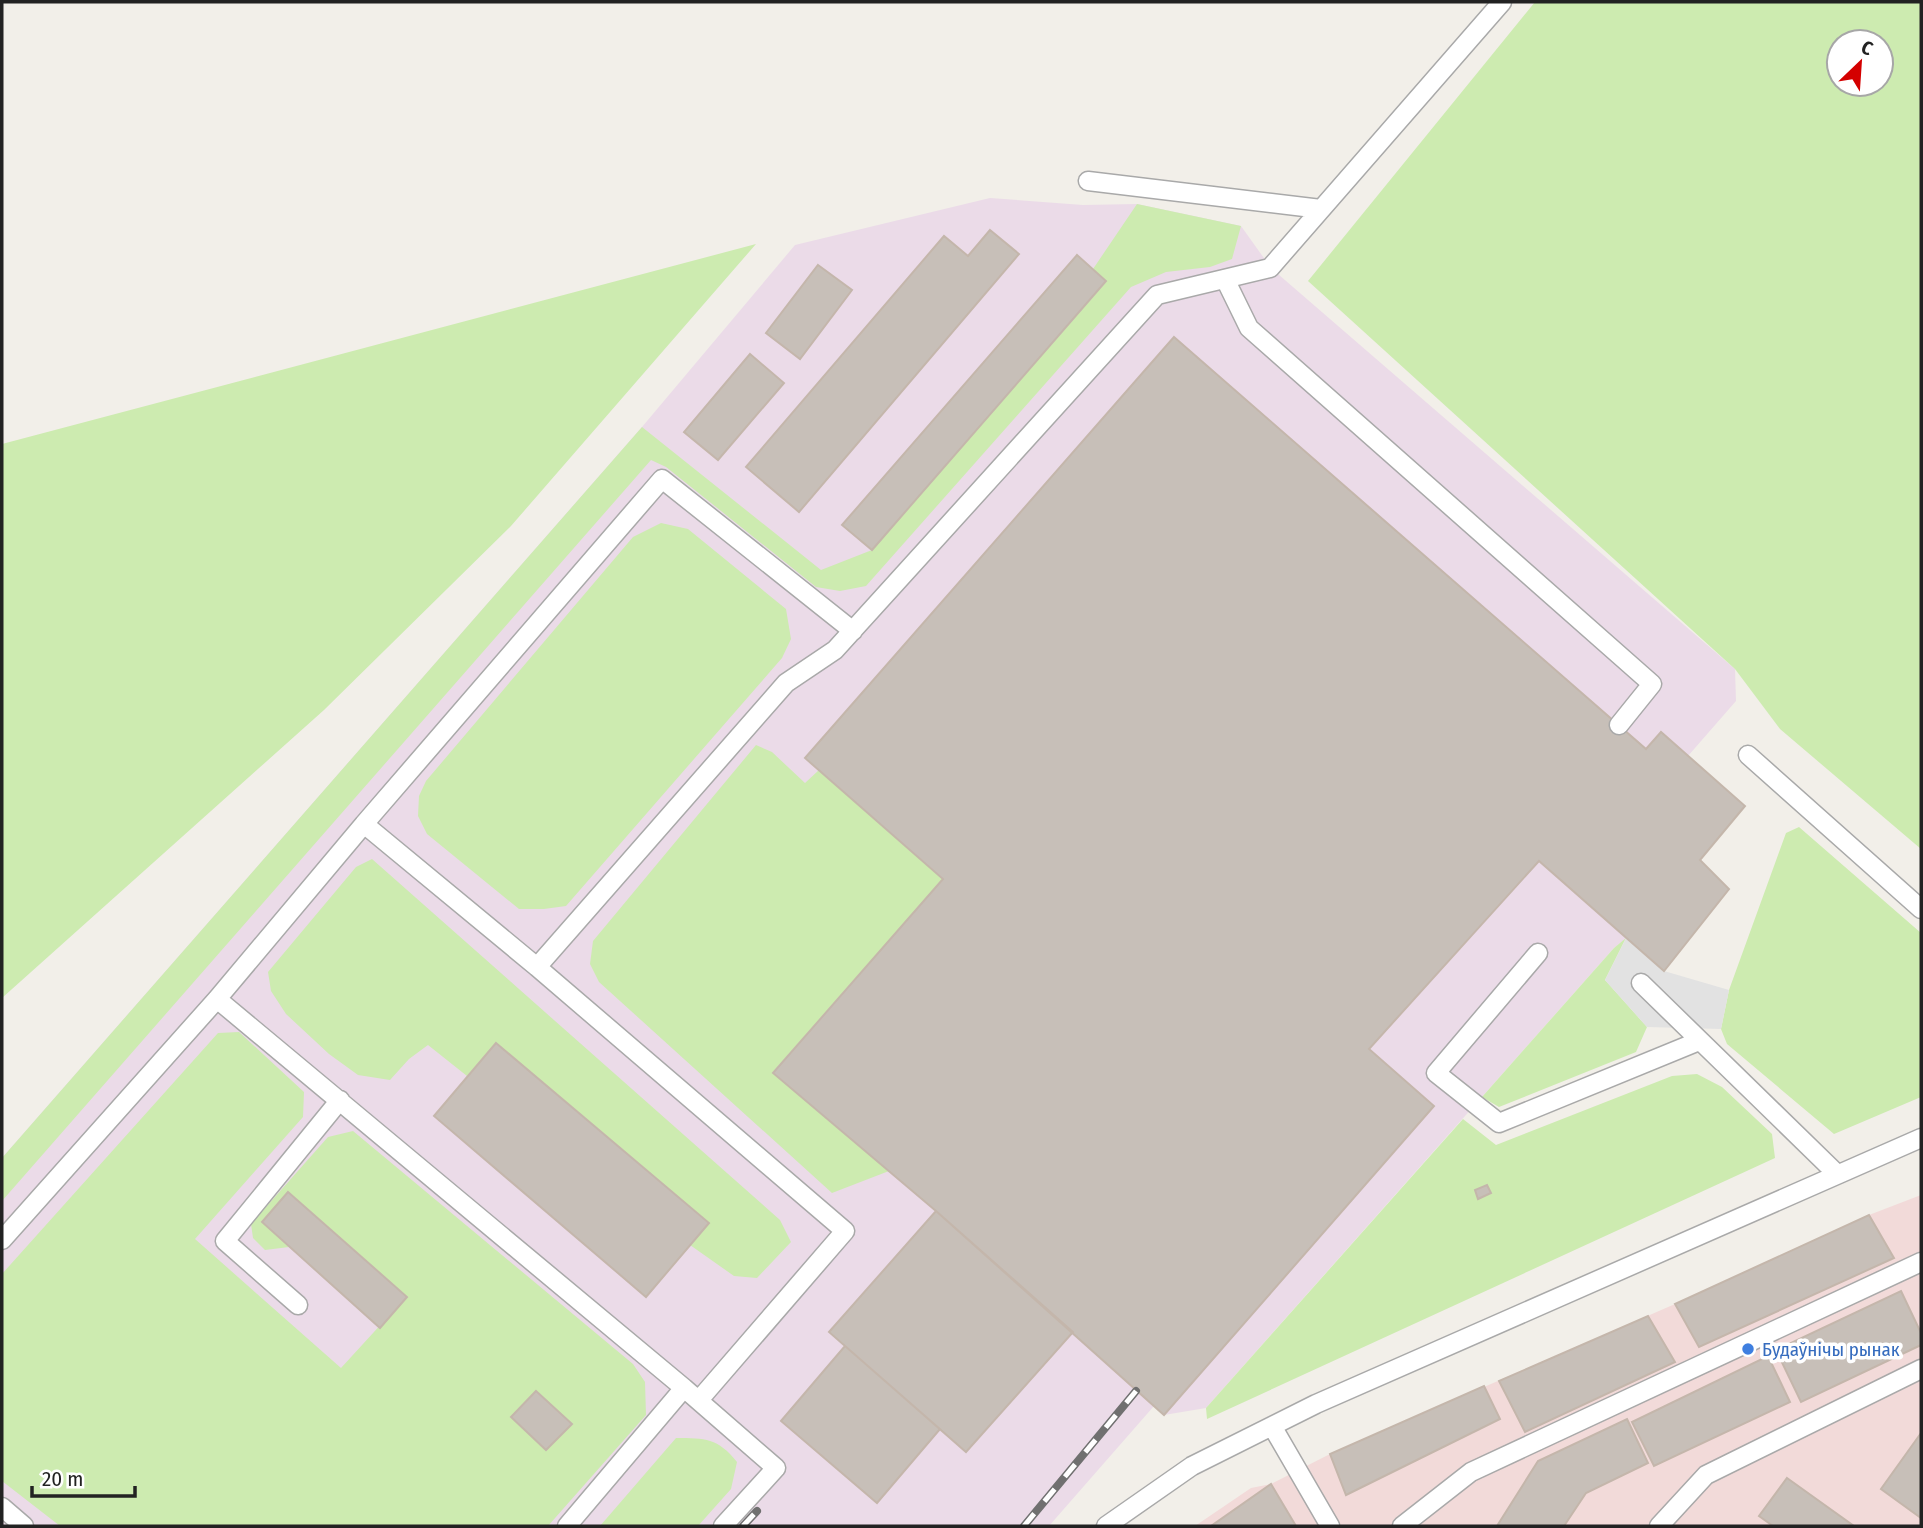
<svg xmlns="http://www.w3.org/2000/svg" width="1923" height="1528" viewBox="0 0 1923 1528" font-family="'Fira Sans Condensed',sans-serif">
<style>
.commercial{fill:#f2dad9}
.industrial{fill:#ebdbe8}
.grass{fill:#cdebb0;fill-rule:evenodd}
.parking{fill:#e2e2e2}
.building{fill:#c7bfb8;stroke:#c4b6ab;stroke-width:2}
.lines{fill:none;stroke-linecap:round;stroke-linejoin:round}
.service-casing{stroke:#a9a9a9;stroke-width:21}
.service{stroke:#fff;stroke-width:18}
.rail-casing{stroke:#707070;stroke-width:8}
.rail{stroke:#fff;stroke-width:5;stroke-dasharray:16;stroke-linecap:butt}
.shop-dot{fill:#3f7fe0;stroke:#fff;stroke-width:2.5}
.labels{text-anchor:middle;stroke-width:7;stroke-linejoin:round;paint-order:stroke}
.shop-label{font-size:19px;fill:#366cbe;stroke:#fff;text-anchor:start}
</style>
<rect width="100%" height="100%" fill="#f2efe9"/>
<path class="commercial" d="M 1921,1195 L 1921,1526 L 1195,1526 L 1251,1488 L 1271,1484 L 1330,1454 L 1675,1304 L 1869,1215 Z"/>
<path class="industrial" d="M 990,198 L 1083,205 L 1137,204 L 1241,226 L 1271,268 L 1735,669 L 1736,701 L 1688,756 L 1745,806 L 1700,860 L 1729,889 L 1664,971 L 1627,938 L 1614,948 L 1206,1408 L 1164,1415 L 1154,1406 L 1049,1526 L 2,1526 L 2,1158 L 642,427 L 795,245 Z"/>
<path class="grass" d="M 1535,2 L 1921,2 L 1921,849 L 1780,729 L 1735,669 L 1308,281 ZM 1839,42 L 1881,42 L 1881,84 L 1839,84 Z
M 1137,204 L 1241,226 L 1232,259 L 1210,267 L 1166,272 L 1131,287 L 866,586 L 840,591 L 816,587 L 666,467 L 651,460 L 2,1201 L 2,1158 L 642,427 L 821,570 L 872,550 L 1106,282 L 1093,269 Z
M 756,244 L 511,526 L 324,710 L 2,998 L 2,444 Z
M 661,523 L 688,529 L 786,609 L 791,639 L 782,658 L 566,906 L 544,909 L 519,909 L 427,834 L 418,816 L 419,796 L 426,781 L 633,537 Z
M 756,745 L 772,752 L 805,783 L 819,770 L 943,879 L 773,1072 L 889,1171 L 832,1193 L 599,982 L 590,964 L 593,941 Z
M 1799,827 L 1921,933 L 1921,1097 L 1834,1134 L 1727,1044 L 1721,1029 L 1729,990 L 1786,833 Z
M 372,859 L 780,1220 L 791,1242 L 757,1278 L 734,1276 L 690,1245 L 708,1223 L 496,1043 L 467,1076 L 428,1045 L 409,1059 L 390,1080 L 358,1075 L 329,1054 L 286,1014 L 271,991 L 268,972 L 356,867 Z
M 1626,938 L 1605,980 L 1647,1027 L 1636,1052 L 1499,1107 L 1482,1097 L 1614,948 Z
M 239,1032 L 304,1092 L 303,1117 L 195,1239 L 341,1368 L 406,1297 L 289,1193 L 262,1222 L 289,1247 L 265,1250 L 253,1238 L 251,1224 L 328,1137 L 353,1131 L 633,1364 L 645,1382 L 646,1415 L 548,1526 L 60,1526 L 2,1481 L 2,1274 L 218,1033 Z
M 1697,1074 L 1722,1087 L 1772,1134 L 1775,1158 L 1207,1419 L 1206,1408 L 1463,1119 L 1496,1145 L 1672,1076 Z
M 676,1438 C 705,1438 718,1438 737,1462 L 731,1489 L 698,1526 L 600,1526 Z"/>
<path class="parking" d="M 1626,938 L 1664,971 L 1729,990 L 1721,1029 L 1647,1027 L 1605,980 Z"/>
<path class="building" d="M 990,230 L 1019,254 L 799,512 L 746,467 L 944,236 L 968,256 Z
M 1077,255 L 1106,281 L 872,550 L 842,525 Z
M 818,265 L 852,290 L 800,359 L 766,333 Z
M 1174,337 L 1646,749 L 1661,732 L 1745,806 L 1700,860 L 1729,889 L 1664,971 L 1539,861 L 1369,1049 L 1434,1106 L 1164,1415 L 936,1211 L 773,1073 L 943,879 L 805,758 Z
M 750,354 L 784,383 L 718,460 L 684,432 Z
M 496,1043 L 709,1223 L 646,1297 L 434,1116 Z
M 1487,1185 L 1491,1193 L 1478,1199 L 1475,1190 Z
M 288,1192 L 407,1297 L 380,1328 L 262,1222 Z
M 936,1211 L 1073,1332 L 966,1452 L 829,1332 Z
M 1869,1215 L 1894,1258 L 1699,1347 L 1675,1304 Z
M 1901,1291 L 1921,1333 L 1921,1345 L 1801,1402 L 1776,1350 Z
M 1648,1316 L 1675,1362 L 1525,1432 L 1499,1381 Z
M 845,1346 L 940,1429 L 877,1503 L 781,1421 Z
M 1768,1356 L 1790,1402 L 1654,1466 L 1632,1422 Z
M 1484,1386 L 1500,1419 L 1346,1495 L 1330,1454 Z
M 536,1391 L 572,1424 L 546,1450 L 511,1417 Z
M 1627,1419 L 1648,1463 L 1586,1493 L 1564,1526 L 1497,1526 L 1538,1461 Z
M 1921,1433 L 1921,1518 L 1881,1489 Z
M 1787,1478 L 1854,1526 L 1773,1526 L 1759,1516 Z
M 1271,1484 L 1296,1526 L 1211,1526 Z"/>
<g class="lines">
<defs>
<path id="service" d="M 1088,181 L 1321,209
M 1225,279 L 1249,328 L 1652,684 L 1619,725
M 1748,755 L 1921,909
M 364,824 L 662,479 L 853,631
M 1538,953 L 1436,1073 L 1499,1123 L 1699,1041
M 1641,983 L 1837,1174
M 217,999 L 684,1388
M 2,1240 L 217,999 L 364,824 L 537,967
M 298,1305 L 225,1241 L 340,1100
M 699,1400 L 845,1231 L 537,967 L 786,683 L 835,650 L 1157,295 L 1270,268 L 1502,2
M 1272,1426 L 1330,1526
M 2,1507 L 24,1526
M 567,1526 L 684,1388 L 776,1468 L 723,1526
M 1106,1526 L 1192,1466 L 1316,1404 L 1921,1138
M 1402,1526 L 1471,1472 L 1921,1262
M 1659,1526 L 1706,1475 L 1921,1369"/>
</defs>
<use href="#service" class="service-casing"/>
<use href="#service" class="service"/>
<defs>
<path id="rail" d="M 743,1526 L 757,1511
M 1024,1526 L 1136,1391"/>
</defs>
<use href="#rail" class="rail-casing"/>
<use href="#rail" class="rail"/>
</g>
<circle class="shop-dot" cx="1748" cy="1349" r="7"/>
<g class="labels">
<g class="shop-label">
<text x="1762" y="1356">Будаўнічы рынак</text>
</g>
</g>
<rect width="1923" height="1528" fill="none" stroke="#222222" stroke-width="7"/>
<g transform="translate(1860 63) rotate(25)"><circle r="33" fill="#ffffff" stroke="#a7a7a7" stroke-width="2"/>
<path d="M0-5L12 26L0 18L-12 26Z" fill="#d40000"/>
<text y="-10" font-size="19" font-weight="bold" text-anchor="middle" fill="#222222">С</text>
</g>
<path d="M32 1486v10h103v-10" fill="none" stroke="#222222" stroke-width="3.5"/>
<text x="42" y="1486" font-size="21" fill="#222222" stroke="#ffffff" stroke-width="5" paint-order="stroke">20 m</text>
</svg>
